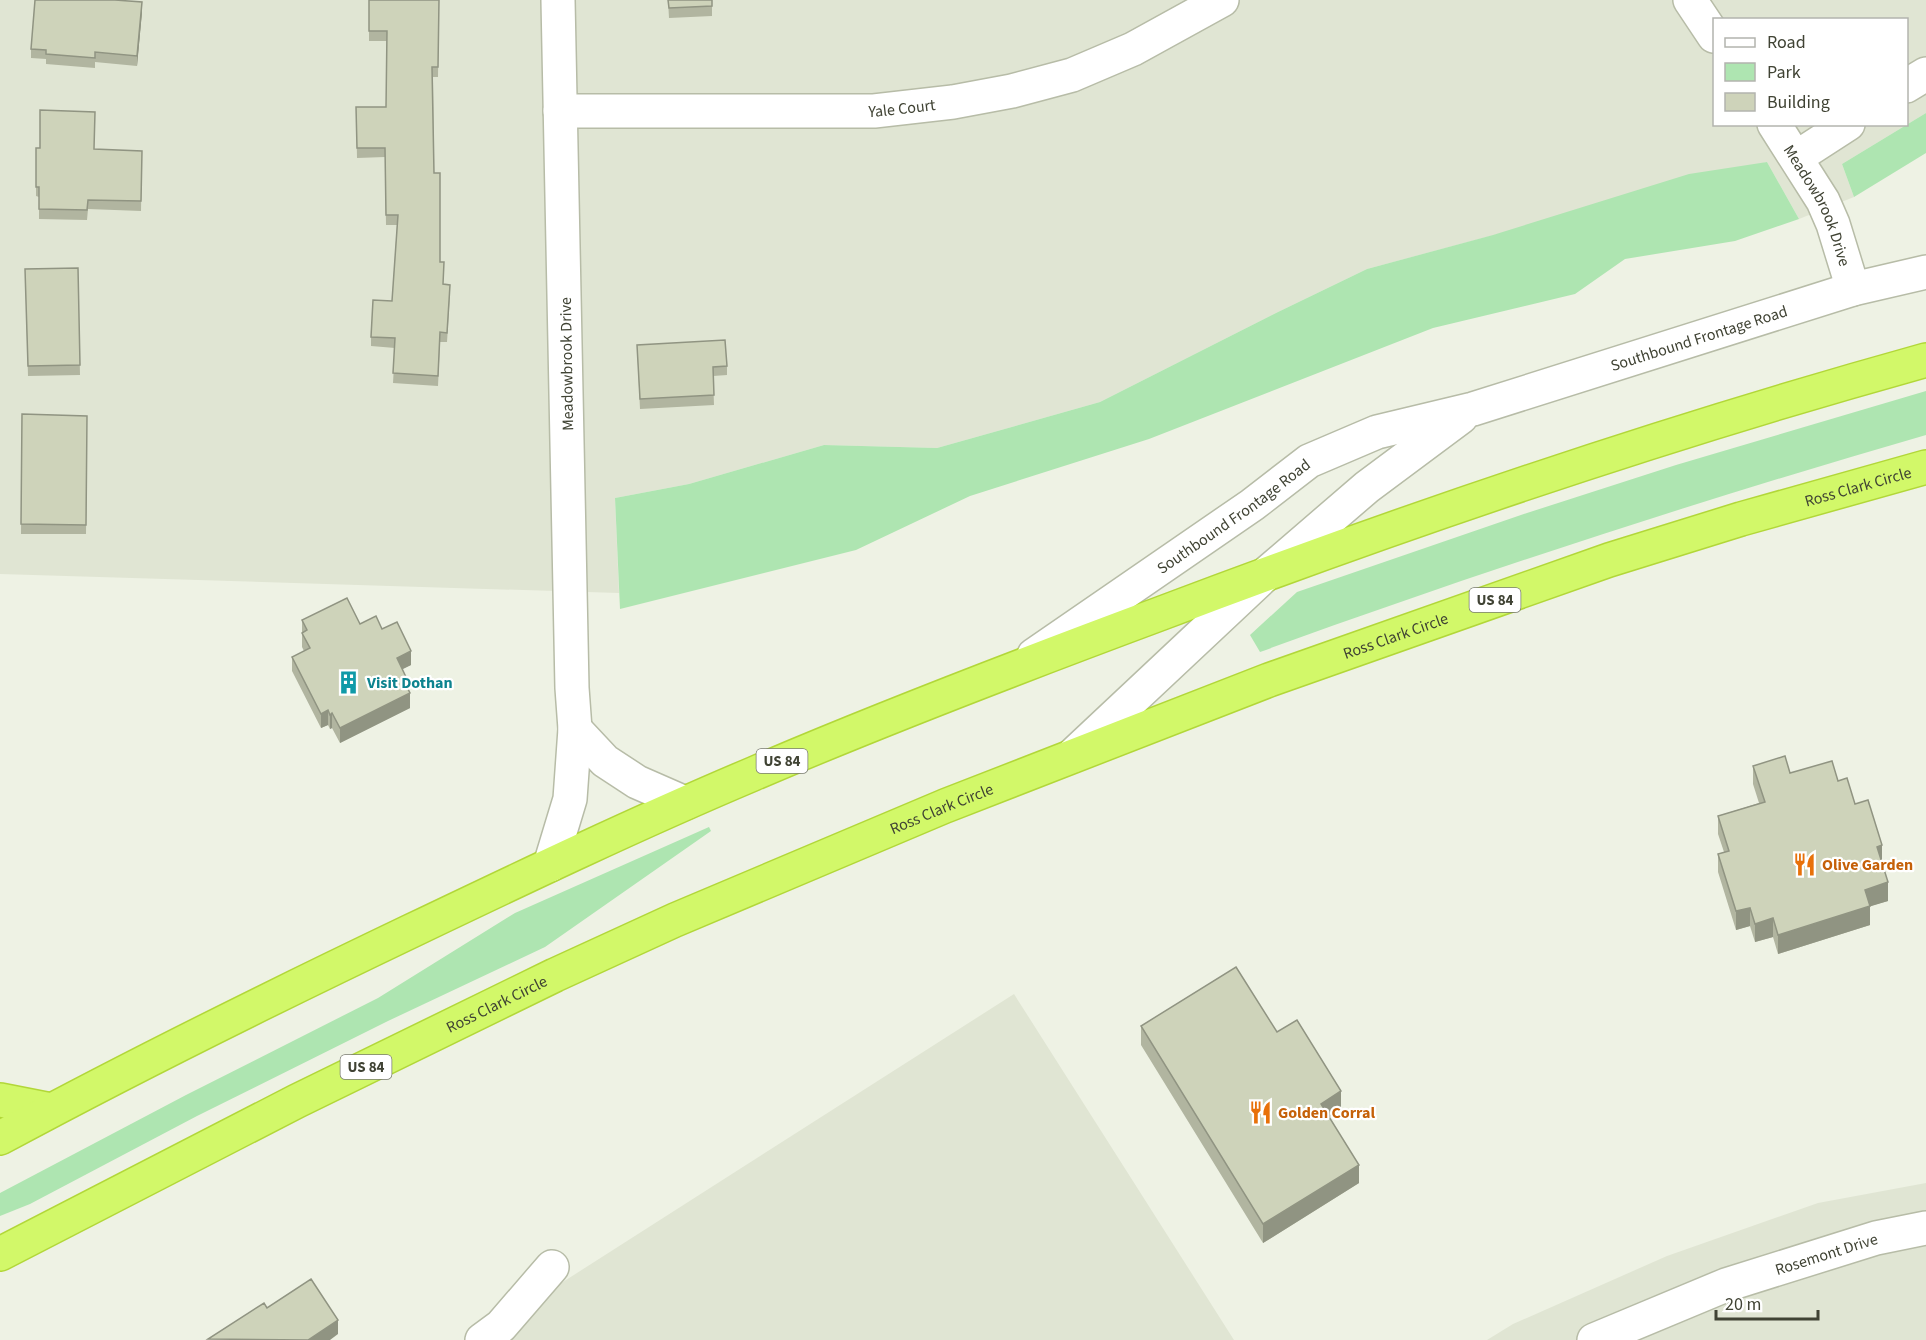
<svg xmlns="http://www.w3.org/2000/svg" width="1926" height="1340" viewBox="0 0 1926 1340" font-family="'Source Sans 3',sans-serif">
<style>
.residential{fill:#e0e5d3;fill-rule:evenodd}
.green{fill:#aee5b1}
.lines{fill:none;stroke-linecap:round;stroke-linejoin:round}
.minor-casing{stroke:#b7bca7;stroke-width:36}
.highway-casing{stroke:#b2d739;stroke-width:36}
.minor{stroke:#fff;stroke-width:33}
.highway{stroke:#d2f869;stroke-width:33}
.wall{fill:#b1b5a0}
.shaded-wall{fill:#909482}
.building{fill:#ced3ba;stroke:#909482;stroke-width:1.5}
.labels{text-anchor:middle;stroke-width:4.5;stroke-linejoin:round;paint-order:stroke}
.shield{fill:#fff;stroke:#797b71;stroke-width:1.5}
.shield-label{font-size:15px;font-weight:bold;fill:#404334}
.street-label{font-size:16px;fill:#404334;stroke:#fff}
.culture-label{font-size:16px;font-weight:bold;fill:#0d838f;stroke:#fff;text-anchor:start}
.food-label{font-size:16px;font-weight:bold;fill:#c56008;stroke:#fff;text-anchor:start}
</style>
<rect width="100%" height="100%" fill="#eef2e4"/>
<path class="residential" d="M 0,0 L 1926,0 L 1926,113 L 1842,164 L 1854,197 L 1799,219 L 1767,162 L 1367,269 L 1278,312 L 1100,402 L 937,448 L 824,445 L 689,484 L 615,498 L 619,593 L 0,574 ZM 1714,20 L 1906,20 L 1906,124 L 1714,124 Z
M 1014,994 L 1234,1340 L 472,1340 Z
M 1926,1183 L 1926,1340 L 1487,1340 L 1513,1324 L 1667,1256 L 1818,1203 Z"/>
<path class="green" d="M 1926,113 L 1926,153 L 1854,197 L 1842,164 Z
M 1767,162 L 1799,219 L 1735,241 L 1625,259 L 1575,294 L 1433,328 L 1149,439 L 970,496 L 856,550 L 620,609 L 615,498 L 689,484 L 824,445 L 937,448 L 1100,402 L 1278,312 L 1367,269 L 1493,235 L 1689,174 Z
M 1926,391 L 1926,435 C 1701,500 1480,572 1260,652 L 1250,635 L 1297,592 L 1527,513 L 1676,465 Z
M 709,827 L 711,831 L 545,947 L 388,1021 L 197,1116 L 30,1204 L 0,1216 L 0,1193 L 186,1095 L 378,998 L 515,913 Z"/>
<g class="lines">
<defs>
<g id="minor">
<path d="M 1690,0 L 1714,36"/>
<path d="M 1906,86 L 1926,74"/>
<path id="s1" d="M 560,111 L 874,111 L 953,102 L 1012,91 L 1072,75 L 1133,49 L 1222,0"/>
<path id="s2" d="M 1774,124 L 1823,201 L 1833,224 L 1853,289"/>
<path d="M 1797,157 L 1848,124"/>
<path id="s3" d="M 1034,655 L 1252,505 L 1309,461 L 1377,432 L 1473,409 L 1853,289 L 1926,272"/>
<path d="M 575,729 L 605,761 L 637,782 L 685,803"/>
<path d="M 1072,756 L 1267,573 L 1367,487 L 1461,417"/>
<path d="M 550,865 L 570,799 L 575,729 L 572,688 L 558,0"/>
<path d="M 482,1340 L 501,1326 L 552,1267"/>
<path id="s4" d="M 1594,1340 L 1726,1285 L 1876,1238 L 1926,1228"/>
</g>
<g id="highway">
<path d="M 0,1100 L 51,1110"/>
<path d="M 0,1138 C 135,1065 273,997 411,931 C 524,877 637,823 753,774 C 888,716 1025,664 1162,613 C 1413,518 1667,432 1926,360"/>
<path id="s5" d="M 0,1254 L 297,1101 L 555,975 L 675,920 L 945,806 L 1269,680 L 1609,560 L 1741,519 L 1926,467"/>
</g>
</defs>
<use href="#minor" class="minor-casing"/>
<use href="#highway" class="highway-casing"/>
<use href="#minor" class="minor"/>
<use href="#highway" class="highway"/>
</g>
<path class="wall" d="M 369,0 L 439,0 L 438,77 L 433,77 L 434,173 L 440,262 L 443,284 L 450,294 L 447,342 L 440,342 L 438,386 L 393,383 L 395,348 L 371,346 L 371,337 L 392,301 L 397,225 L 386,225 L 385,157 L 357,158 L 356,107 L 386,107 L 387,41 L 369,41 Z
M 668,0 L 712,0 L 712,16 L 669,18 Z
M 142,12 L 137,66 L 95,62 L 95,68 L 46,64 L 46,59 L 31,58 L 31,49 Z
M 36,148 L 142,151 L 141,211 L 88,209 L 87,220 L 39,219 L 39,197 L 36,196 Z
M 78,268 L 80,375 L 28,376 L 25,269 Z
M 637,345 L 727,366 L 727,375 L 713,376 L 714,405 L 640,409 Z
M 22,414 L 87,416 L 86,534 L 21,534 Z
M 302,620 L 360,624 L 382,629 L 411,665 L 402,669 L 410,708 L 340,743 L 332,728 L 330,729 L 328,725 L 321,728 L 292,671 L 292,657 L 304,651 L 302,647 Z
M 1753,766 L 1790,773 L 1838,781 L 1855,804 L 1882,863 L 1888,901 L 1870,906 L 1870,925 L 1778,954 L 1773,937 L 1755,942 L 1750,926 L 1736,930 L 1718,872 L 1718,854 L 1724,852 L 1718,834 L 1718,816 L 1759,803 L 1753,784 Z
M 1141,1026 L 1277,1032 L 1341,1110 L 1329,1117 L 1359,1183 L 1263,1243 L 1141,1045 Z"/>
<path class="shaded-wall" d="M 142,2 L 142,12 L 137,66 L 137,56 Z
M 411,651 L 411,665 L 397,672 L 397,658 Z
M 410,693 L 410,708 L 340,743 L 340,728 Z
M 328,710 L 328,725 L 321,728 L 321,714 Z
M 332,713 L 332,728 L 330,729 L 330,715 Z
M 1882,845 L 1882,864 L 1877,847 Z
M 1888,882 L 1888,901 L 1865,908 L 1865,890 Z
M 1870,906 L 1870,925 L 1778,954 L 1778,935 Z
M 1750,908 L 1750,926 L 1736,930 L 1736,911 Z
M 1773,918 L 1773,937 L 1755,942 L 1755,924 Z
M 1341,1091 L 1341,1110 L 1321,1122 L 1321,1104 Z
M 1359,1165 L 1359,1183 L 1263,1243 L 1263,1224 Z
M 338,1320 L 338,1334 L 330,1340 L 308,1340 Z"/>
<path class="building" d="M 35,0 L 115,0 L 142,2 L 137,56 L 95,52 L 95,58 L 46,54 L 46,50 L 31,49 Z
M 369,0 L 439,0 L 438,67 L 432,67 L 434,173 L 440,173 L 440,262 L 444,262 L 443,284 L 450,285 L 447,333 L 440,332 L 438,376 L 393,373 L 395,338 L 371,337 L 373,300 L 392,301 L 398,215 L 386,215 L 385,148 L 357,148 L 356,107 L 386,107 L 387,31 L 369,31 Z
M 668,0 L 712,0 L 712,6 L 669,8 Z
M 40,110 L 95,112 L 94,149 L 142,151 L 141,201 L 88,200 L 87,210 L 39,209 L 39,187 L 36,187 L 36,148 L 40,148 Z
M 78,268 L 80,365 L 28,366 L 25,269 Z
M 725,340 L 727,366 L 713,367 L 714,395 L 640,399 L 637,345 Z
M 22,414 L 87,416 L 86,525 L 21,524 Z
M 347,598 L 360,624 L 376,616 L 382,629 L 397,622 L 411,651 L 397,658 L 406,677 L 403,679 L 410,693 L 340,728 L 332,713 L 330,715 L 328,710 L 321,714 L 292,657 L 310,648 L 302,633 L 307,630 L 302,620 Z
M 1785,756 L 1790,773 L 1832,761 L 1838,781 L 1847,778 L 1855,804 L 1868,800 L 1882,845 L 1877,847 L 1888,882 L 1865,890 L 1870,906 L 1778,935 L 1773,918 L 1755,924 L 1750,908 L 1736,911 L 1718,854 L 1729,851 L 1718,816 L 1765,802 L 1753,766 Z
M 1236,967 L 1277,1032 L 1297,1020 L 1341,1091 L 1321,1104 L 1359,1165 L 1263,1224 L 1141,1026 Z
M 311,1279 L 338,1320 L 308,1340 L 208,1339 L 264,1303 L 267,1308 Z"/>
<defs>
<symbol id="building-bare" viewBox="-9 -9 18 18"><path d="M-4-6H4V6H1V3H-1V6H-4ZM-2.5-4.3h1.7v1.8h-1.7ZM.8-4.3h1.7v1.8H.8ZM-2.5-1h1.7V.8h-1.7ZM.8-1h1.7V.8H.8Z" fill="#0f9aa8" stroke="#fff" stroke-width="2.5" paint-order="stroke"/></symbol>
<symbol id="restaurant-bare" viewBox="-9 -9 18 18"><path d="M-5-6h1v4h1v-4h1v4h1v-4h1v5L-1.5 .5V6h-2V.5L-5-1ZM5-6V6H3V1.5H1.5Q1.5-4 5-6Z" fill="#e8710a" stroke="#fff" stroke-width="2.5" paint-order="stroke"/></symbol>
</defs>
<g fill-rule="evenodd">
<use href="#building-bare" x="332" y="666" width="33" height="33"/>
<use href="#restaurant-bare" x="1788" y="848" width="33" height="33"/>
<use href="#restaurant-bare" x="1244" y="1096" width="33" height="33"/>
</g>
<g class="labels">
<g class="shield">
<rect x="1469.5" y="588" width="51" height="24" rx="4.5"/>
<rect x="756.5" y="749" width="51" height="24" rx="4.5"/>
<rect x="340.5" y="1055" width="51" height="24" rx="4.5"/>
</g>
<g class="shield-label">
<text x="1495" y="605">US 84</text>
<text x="782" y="766">US 84</text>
<text x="366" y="1072">US 84</text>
</g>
<g class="street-label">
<text dy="6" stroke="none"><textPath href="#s1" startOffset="342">Yale Court</textPath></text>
<text dy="6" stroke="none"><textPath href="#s2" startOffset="93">Meadowbrook Drive</textPath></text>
<text dy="6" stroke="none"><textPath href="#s3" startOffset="746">Southbound Frontage Road</textPath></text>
<text transform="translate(566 364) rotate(-91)" y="6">Meadowbrook Drive</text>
<text dy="6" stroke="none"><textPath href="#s5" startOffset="2014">Ross Clark Circle</textPath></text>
<text dy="6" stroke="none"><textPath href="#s3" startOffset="243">Southbound Frontage Road</textPath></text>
<text dy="6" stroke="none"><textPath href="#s5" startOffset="1528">Ross Clark Circle</textPath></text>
<text dy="6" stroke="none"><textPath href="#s5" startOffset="1042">Ross Clark Circle</textPath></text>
<text dy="6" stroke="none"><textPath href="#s5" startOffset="556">Ross Clark Circle</textPath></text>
<text dy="6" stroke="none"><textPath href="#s4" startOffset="248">Rosemont Drive</textPath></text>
</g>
<g class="culture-label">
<text x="367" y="688">Visit Dothan</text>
</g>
<g class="food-label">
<text x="1822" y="870">Olive Garden</text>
<text x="1278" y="1118">Golden Corral</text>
</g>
</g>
<rect x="1713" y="18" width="195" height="108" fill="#ffffff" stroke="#b3b4ae" stroke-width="1.5"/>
<rect x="1725" y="38" width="30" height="9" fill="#ffffff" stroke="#b3b4ae" stroke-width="1.5"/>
<text x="1767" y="48" font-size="18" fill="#404334">Road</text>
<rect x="1725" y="63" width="30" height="18" fill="#aee5b1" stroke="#b3b4ae" stroke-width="1.5"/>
<text x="1767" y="78" font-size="18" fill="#404334">Park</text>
<rect x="1725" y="93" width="30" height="18" fill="#ced3ba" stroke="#b3b4ae" stroke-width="1.5"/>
<text x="1767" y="108" font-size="18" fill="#404334">Building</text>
<path d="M1716 1310v9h102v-9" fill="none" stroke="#404334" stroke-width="3"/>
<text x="1725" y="1310" font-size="18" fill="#404334" stroke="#ffffff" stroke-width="4.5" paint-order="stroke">20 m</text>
</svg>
